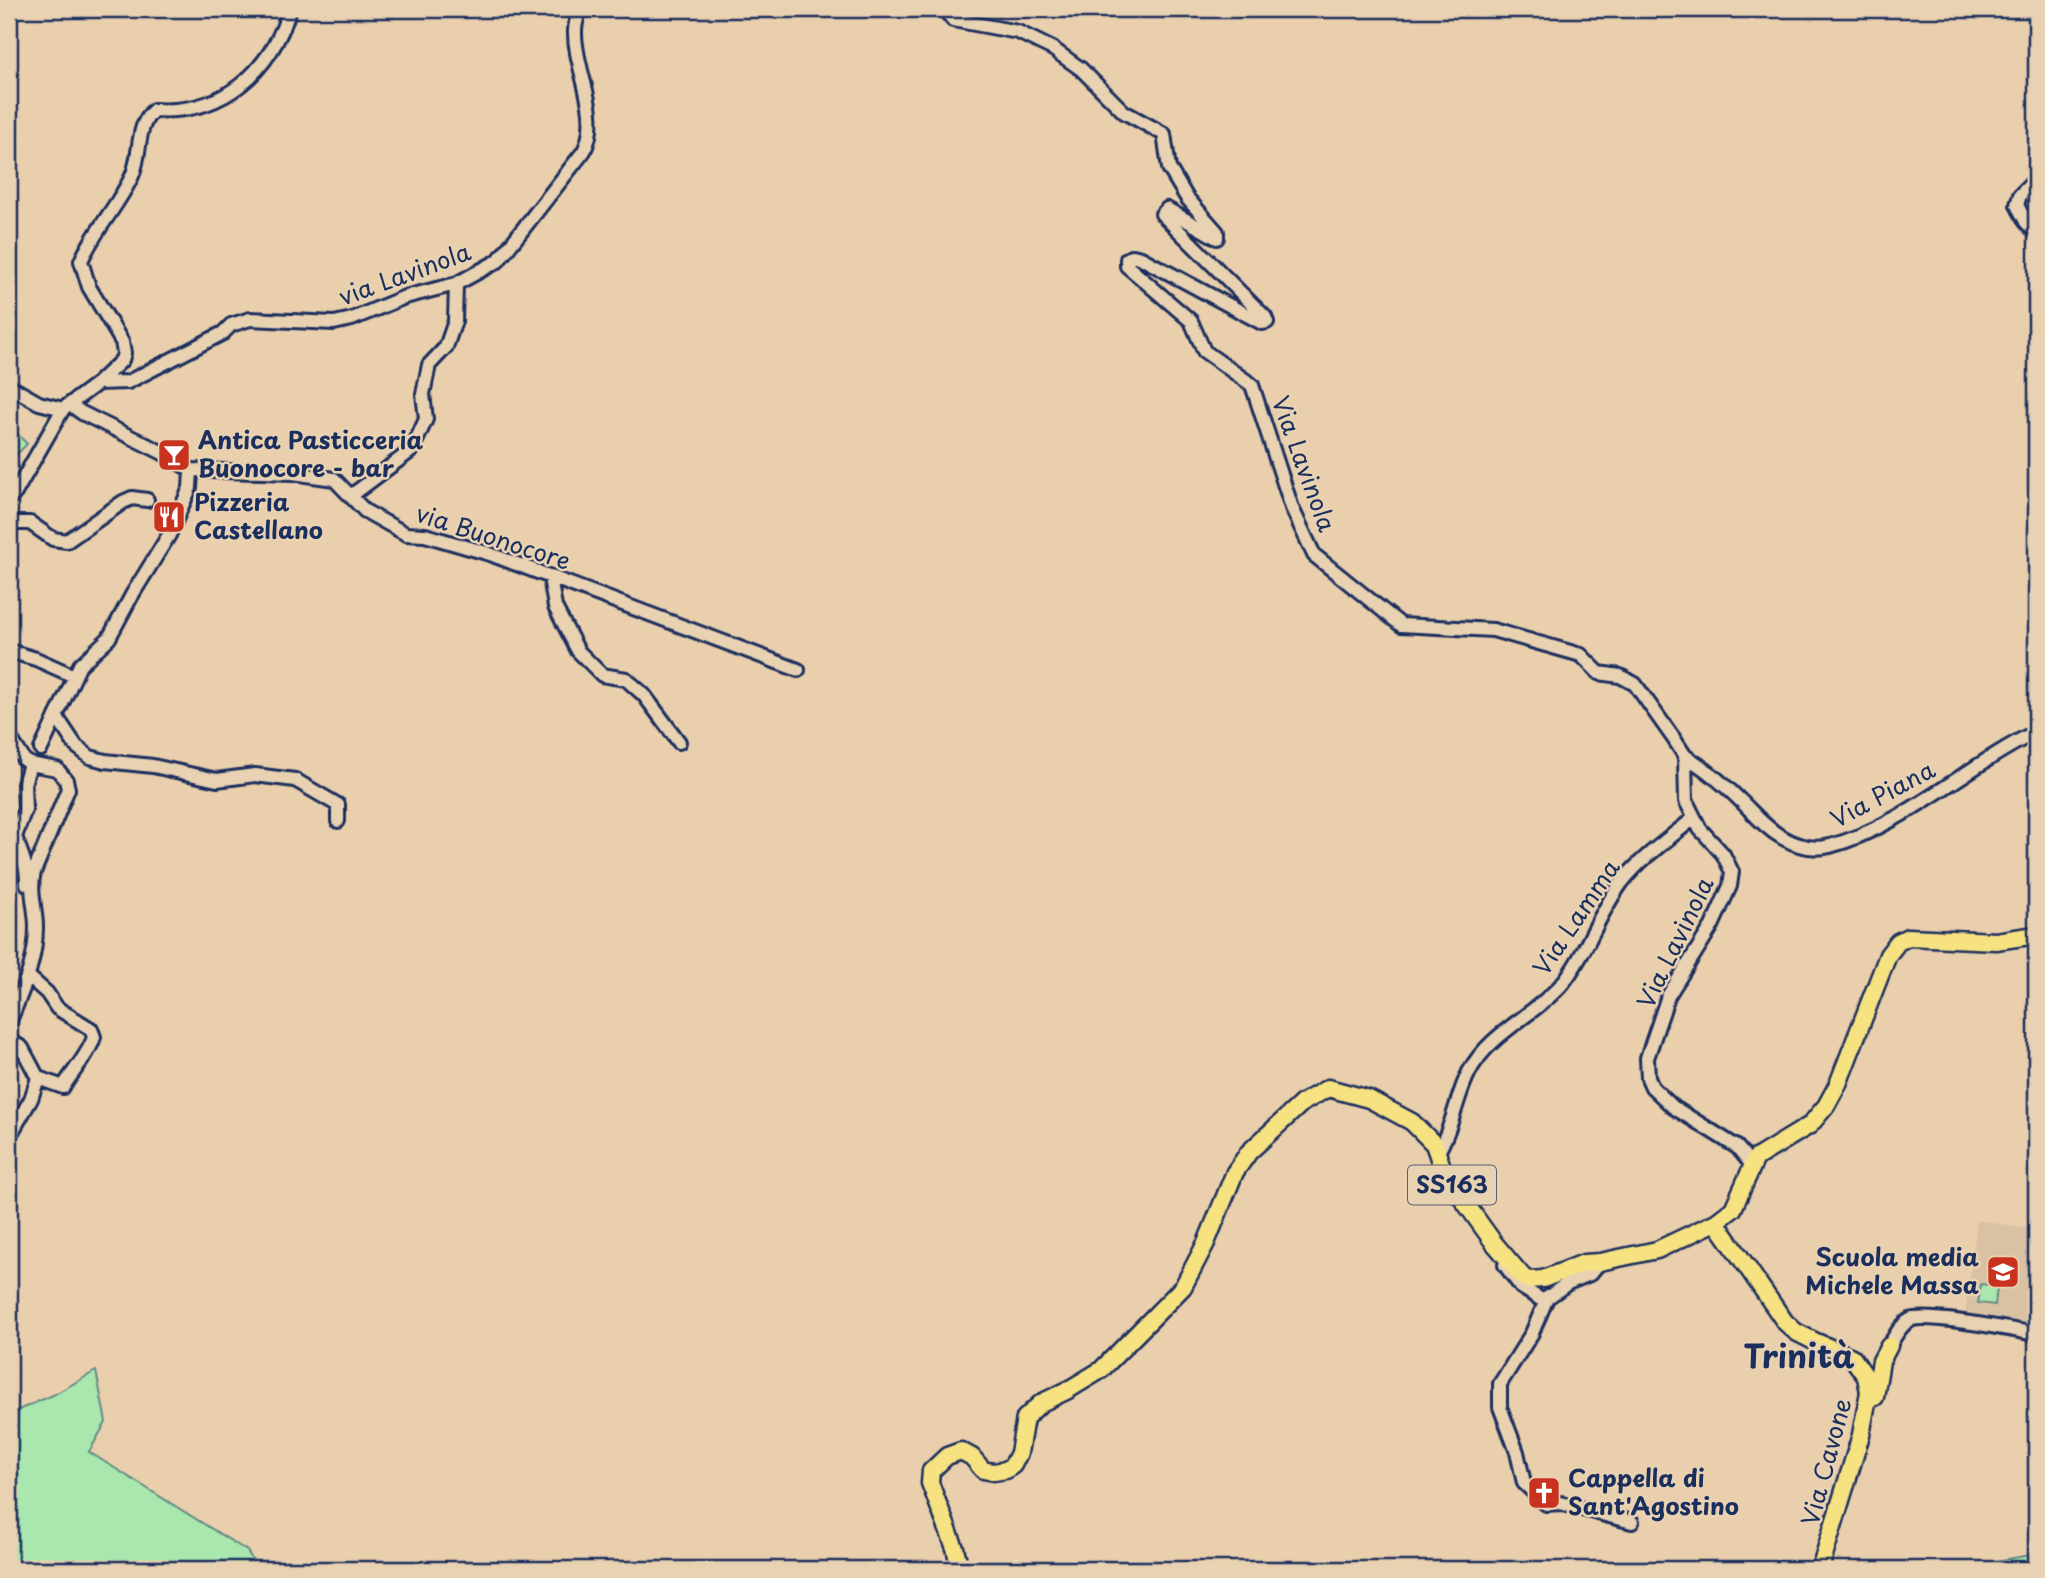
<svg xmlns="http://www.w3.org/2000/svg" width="2045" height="1578" viewBox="0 0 2045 1578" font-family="'Playpen Sans',sans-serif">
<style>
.built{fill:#dbc1a3}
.green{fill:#aae7ae;stroke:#628b86;stroke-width:2}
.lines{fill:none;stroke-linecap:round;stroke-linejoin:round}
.minor-casing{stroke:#1b2f5e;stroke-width:18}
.major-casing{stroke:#1b2f5e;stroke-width:21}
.minor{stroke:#e8d2b1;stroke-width:12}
.major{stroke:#f7e281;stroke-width:16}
.labels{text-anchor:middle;stroke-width:5;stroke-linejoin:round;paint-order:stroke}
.shield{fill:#e8d2b1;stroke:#586077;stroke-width:2}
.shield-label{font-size:23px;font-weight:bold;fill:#1b2f5e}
.street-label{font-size:24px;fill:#1b2f5e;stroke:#e8d2b1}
.poi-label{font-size:24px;font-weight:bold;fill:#1b2f5e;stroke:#e8d2b1;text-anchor:start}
.district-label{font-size:32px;font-weight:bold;fill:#1b2f5e;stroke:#e8d2b1}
</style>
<rect width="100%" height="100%" fill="#eacfac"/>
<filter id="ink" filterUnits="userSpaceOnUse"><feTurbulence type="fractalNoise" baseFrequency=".0143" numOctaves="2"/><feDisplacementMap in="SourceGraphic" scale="14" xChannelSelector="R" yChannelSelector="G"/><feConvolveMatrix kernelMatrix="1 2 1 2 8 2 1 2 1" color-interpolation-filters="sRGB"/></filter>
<g filter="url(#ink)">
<path class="built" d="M 1977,1220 L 2036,1230 L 2036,1325 L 1965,1315 Z"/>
<path class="green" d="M 9,425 L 27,444 L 9,462 Z
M 1981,1284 L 1997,1286 L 1995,1305 L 1978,1303 Z
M 96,1371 L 106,1422 L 89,1452 L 247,1551 L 258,1569 L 9,1569 L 9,1414 L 53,1395 Z
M 2036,1554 L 2036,1569 L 1978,1569 L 1979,1564 Z"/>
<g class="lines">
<defs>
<path id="minor" d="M 944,9 L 953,20 L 1018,32 L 1053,49 L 1081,69 L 1124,112 L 1164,134 L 1169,168 L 1187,198 L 1217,232 L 1217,238 L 1167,209 L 1162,214 L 1265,317 L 1267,322 L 1262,323 L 1141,258 L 1133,256 L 1127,259 L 1127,266 L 1191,321 L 1204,351 L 1252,385 L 1292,508 L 1314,555 L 1401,625 L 1493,630 L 1581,655 L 1599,673 L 1620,676 L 1635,684 L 1674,739 L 1685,756 L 1686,801 L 1700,829 L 1723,854 L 1732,872 L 1730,886 L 1712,926 L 1668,996 L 1647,1058 L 1648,1078 L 1652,1087 L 1673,1107 L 1737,1147 L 1752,1165
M 2036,179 L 2020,195 L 2017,205 L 2026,222 L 2036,233
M 98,383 L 128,382 L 223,333 L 231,325 L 250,319 L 334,323 L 352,319 L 405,297 L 456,284 L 498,261 L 584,151 C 603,113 574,70 575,31 C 575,24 578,16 579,9
M 9,386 L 39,403 L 63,409
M 71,405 L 82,413 L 163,453 L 191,470 L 293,473 L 334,479 L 365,511 L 406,534 L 425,535 L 490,554 L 798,670
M 352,495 L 412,450 L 426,419 L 423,394 L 429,365 L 446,347 L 455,321 L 456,284
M 9,499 L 15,493 L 63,409 L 98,383 L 122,360 L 124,353 L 122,342 L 89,287 L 81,261 C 94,231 118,206 132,176 C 142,154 135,126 154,110 C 223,115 270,72 290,9
M 9,523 L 30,523 L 53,539 L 67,541 L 123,502 L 132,498 L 147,500
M 550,577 L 555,607 L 578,651 L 602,675 L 626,679 L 644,695 L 679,742
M 9,651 L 36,659 L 74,676
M 56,716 L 76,746 L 90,757 L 105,761 L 153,766 L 217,780 L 255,775 L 295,780 L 338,805 L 338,821
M 9,736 L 24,760 L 30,764 L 57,769 L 66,780 L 68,789 L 34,872 C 29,891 36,908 36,927 C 36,963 22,991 9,1023
M 41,749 L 80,665 L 109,638 L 132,595 L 169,535 L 190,488 L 191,470
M 1685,756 C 1707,769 1725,785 1743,803 C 1756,816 1767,829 1783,838 C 1797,846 1814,850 1830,846 C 1902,827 1969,764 2036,732
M 15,837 C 21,853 28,868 27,884
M 9,845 L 15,837 L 25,809 L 24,784 L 30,764
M 29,977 L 47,993 L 57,1008 L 91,1029 L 94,1037 C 89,1054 73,1071 63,1087 L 38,1078
M 9,1040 L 22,1048 L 38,1078 L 31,1099 L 9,1137
M 1438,1152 C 1453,1127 1456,1097 1469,1072 C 1489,1033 1534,1016 1562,984 C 1587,953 1598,914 1622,882 C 1642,857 1670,838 1694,818
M 1600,1262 L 1590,1274 L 1568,1283 L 1547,1298 L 1532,1333 L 1500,1384 L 1500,1407 L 1517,1452 L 1524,1483 L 1546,1504 L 1560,1503 L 1632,1522
M 1505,1265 L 1521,1287 L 1545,1302
M 1889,1346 C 1894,1338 1900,1325 1910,1320 C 1925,1313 2014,1330 2036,1334"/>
<path id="major" d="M 1716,1222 L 1785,1322 L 1796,1332 L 1814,1341 L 1852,1357 L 1866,1377 L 1869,1392 L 1861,1435 L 1820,1569
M 1875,1397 L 1881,1361 L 1889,1346
M 960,1569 L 955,1548 L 930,1483 L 931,1471 L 947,1456 L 961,1451 L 972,1457 L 983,1470 L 994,1472 L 1006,1470 L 1013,1465 L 1019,1453 L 1025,1418 L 1041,1403 L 1068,1390 L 1101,1370 L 1183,1287 L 1206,1243 L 1235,1172 L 1249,1152 L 1302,1103 L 1328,1088 L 1369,1099 L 1412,1122 L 1434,1144 L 1442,1167 L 1451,1183 L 1494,1243 L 1524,1278 L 1529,1280 L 1543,1279 L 1584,1263 L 1600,1262 L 1657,1250 L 1716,1222 L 1733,1209 L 1756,1158 L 1810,1125 L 1826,1106 L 1838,1084 L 1888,955 L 1898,942 L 1908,937 L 1996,941 L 2036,935"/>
</defs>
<use href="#minor" class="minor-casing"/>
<use href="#major" class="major-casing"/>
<use href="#minor" class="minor"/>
<use href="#major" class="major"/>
</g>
</g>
<defs>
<symbol id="bar-square" viewBox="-11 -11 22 22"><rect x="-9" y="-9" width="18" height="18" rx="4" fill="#c8321e" stroke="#e8d2b1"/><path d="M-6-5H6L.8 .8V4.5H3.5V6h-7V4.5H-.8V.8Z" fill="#fff"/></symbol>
<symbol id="restaurant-square" viewBox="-11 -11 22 22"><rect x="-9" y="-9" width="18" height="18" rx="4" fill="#c8321e" stroke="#e8d2b1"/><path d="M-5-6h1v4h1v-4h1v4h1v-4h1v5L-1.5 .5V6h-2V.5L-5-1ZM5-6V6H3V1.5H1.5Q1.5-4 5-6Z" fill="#fff"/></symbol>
<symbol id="school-square" viewBox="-11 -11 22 22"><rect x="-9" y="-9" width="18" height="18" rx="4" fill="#c8321e" stroke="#e8d2b1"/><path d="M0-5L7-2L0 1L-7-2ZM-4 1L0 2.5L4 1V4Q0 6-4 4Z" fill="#fff"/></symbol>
<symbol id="church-square" viewBox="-11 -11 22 22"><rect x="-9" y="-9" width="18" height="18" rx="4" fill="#c8321e" stroke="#e8d2b1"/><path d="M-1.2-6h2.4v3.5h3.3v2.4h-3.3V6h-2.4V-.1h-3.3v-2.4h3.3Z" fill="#fff"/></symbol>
</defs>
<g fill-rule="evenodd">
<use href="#bar-square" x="155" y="436" width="38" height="38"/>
<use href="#restaurant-square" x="150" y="498" width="38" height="38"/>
<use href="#school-square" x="1984" y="1253" width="38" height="38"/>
<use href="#church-square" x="1525" y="1474" width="38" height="38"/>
</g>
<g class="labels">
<rect class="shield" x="1408" y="1165.5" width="88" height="39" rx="5"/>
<g class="shield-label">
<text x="1452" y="1193">SS163</text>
</g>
<g class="street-label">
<text transform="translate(405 275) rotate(-20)" y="8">via Lavinola</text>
<text transform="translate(1303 464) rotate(70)" y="8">Via Lavinola</text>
<text transform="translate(493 538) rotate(18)" y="8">via Buonocore</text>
<text transform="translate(1883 795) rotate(-28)" y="8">Via Piana</text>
<text transform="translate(1577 918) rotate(-56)" y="8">Via Lamma</text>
<text transform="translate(1676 943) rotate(-64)" y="8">Via Lavinola</text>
<text transform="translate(1827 1462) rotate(-75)" y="8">Via Cavone</text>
</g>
<g class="poi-label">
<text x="198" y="449">Antica Pasticceria<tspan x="198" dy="28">Buonocore - bar</tspan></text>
<text x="194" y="511">Pizzeria<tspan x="194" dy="28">Castellano</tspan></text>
<text x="1979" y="1266" text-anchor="end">Scuola media<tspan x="1979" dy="28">Michele Massa</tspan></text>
<text x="1568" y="1487">Cappella di<tspan x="1568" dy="28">Sant'Agostino</tspan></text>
</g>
<g class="district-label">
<text x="1799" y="1368">Trinità</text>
</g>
</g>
<rect width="2045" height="1578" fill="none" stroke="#e8d2b1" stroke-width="35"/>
<rect x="18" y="18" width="2010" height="1543" fill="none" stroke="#1b2f5e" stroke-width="2.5" filter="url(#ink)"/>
</svg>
